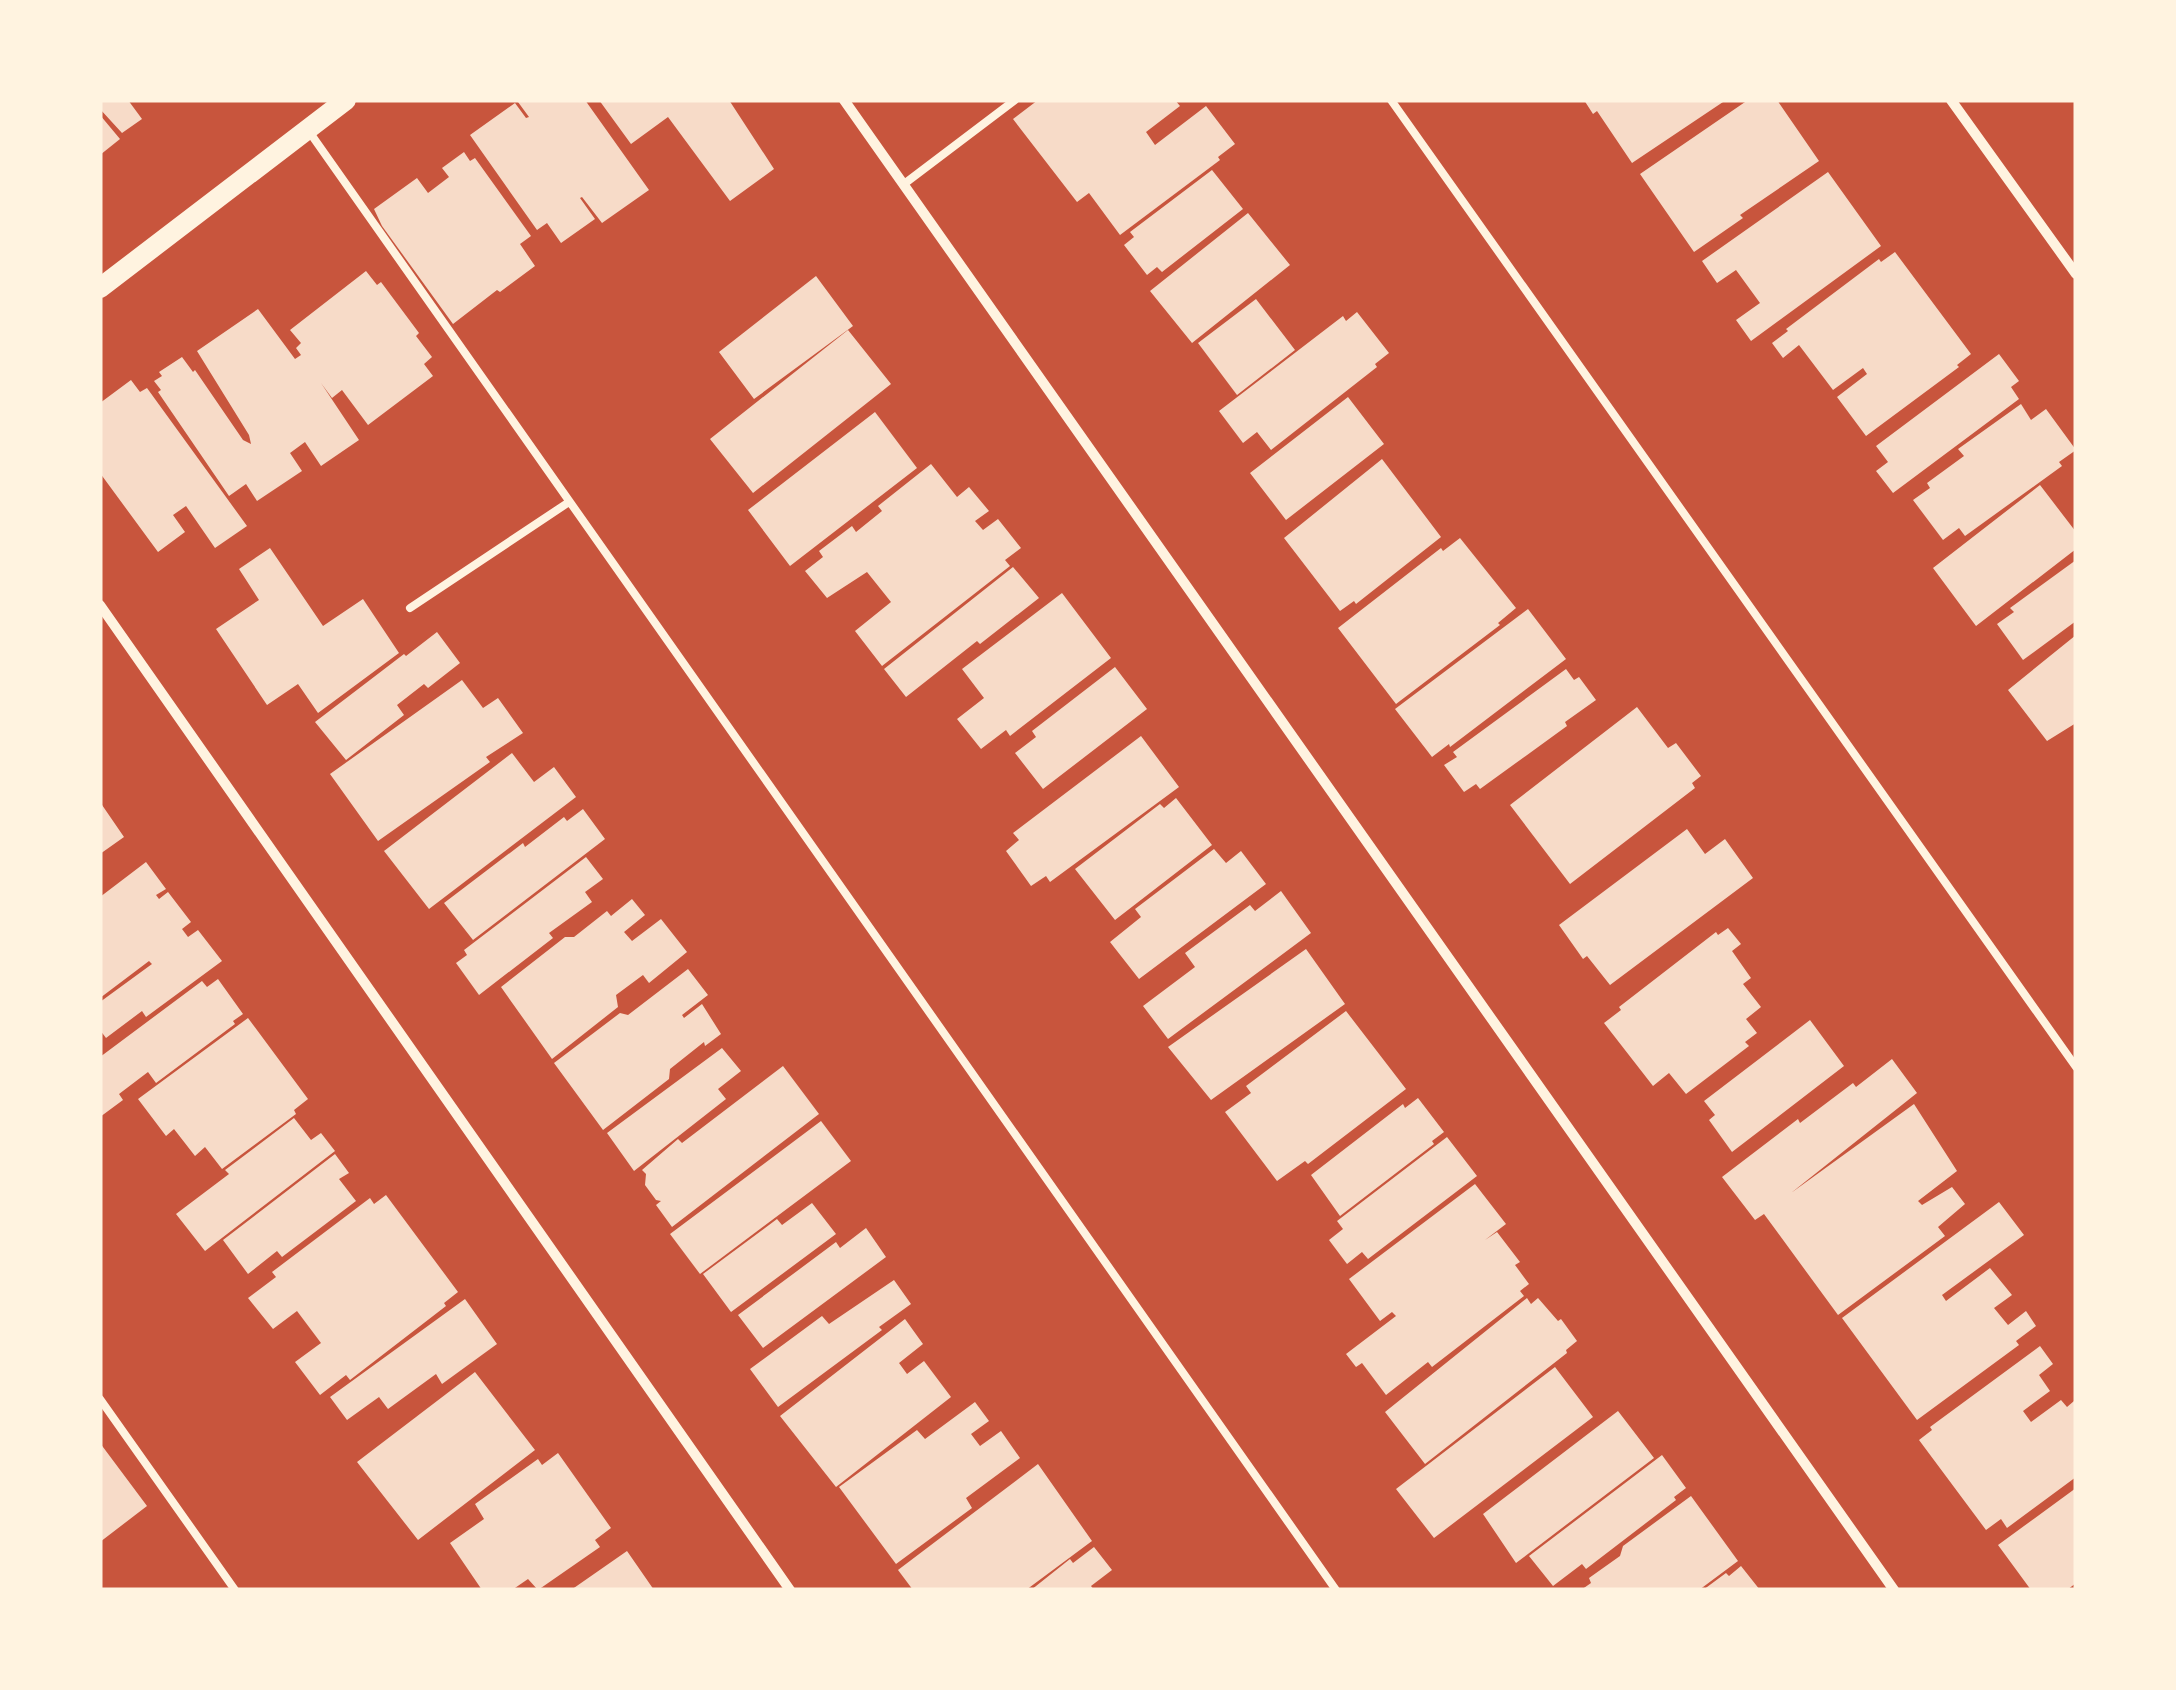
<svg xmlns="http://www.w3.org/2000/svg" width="2176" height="1690" viewBox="0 0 2176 1690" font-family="'Crimson Pro',serif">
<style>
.building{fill:#f7dbc8}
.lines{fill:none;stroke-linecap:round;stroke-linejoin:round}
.service{stroke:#fff3e0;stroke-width:8}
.minor{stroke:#fff3e0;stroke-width:10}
.secondary{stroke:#fff3e0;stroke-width:20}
</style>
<rect width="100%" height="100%" fill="#c8553d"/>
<path class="building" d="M 100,100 L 128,100 L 142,119 L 122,133 L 100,109 Z
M 521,100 L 585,100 L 649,190 L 602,223 L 582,197 L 580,198 L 595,219 L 561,243 L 547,223 L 537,230 L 470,135 L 515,103 L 526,118 L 529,117 L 518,102 Z
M 599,100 L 729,100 L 774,169 L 730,201 L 668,117 L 631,144 Z
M 1038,100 L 1175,100 L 1180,106 L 1146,132 L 1155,145 L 1206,106 L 1235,144 L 1218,157 L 1220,160 L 1120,235 L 1089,193 L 1077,202 L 1013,119 Z
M 1584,100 L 1726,100 L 1632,163 L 1597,111 L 1593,114 Z
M 1748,100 L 1777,100 L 1819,161 L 1740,215 L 1743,218 L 1694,252 L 1640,174 Z
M 100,115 L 120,139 L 100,155 Z
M 464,152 L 470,161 L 475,158 L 531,236 L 520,244 L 535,266 L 500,292 L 497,290 L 453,324 L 382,226 L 374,209 L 417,178 L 428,193 L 449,177 L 442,168 Z
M 1212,170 L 1243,209 L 1162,272 L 1157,267 L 1147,275 L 1124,245 L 1134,237 L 1130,232 Z
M 1828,172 L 1881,246 L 1751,341 L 1736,320 L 1760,303 L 1736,270 L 1717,283 L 1702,261 Z
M 1248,213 L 1290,265 L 1192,343 L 1150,291 Z
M 1895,252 L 1971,354 L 1957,365 L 1959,367 L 1866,436 L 1837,397 L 1867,374 L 1863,368 L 1833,390 L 1799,345 L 1783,358 L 1772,343 L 1788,331 L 1786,329 L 1879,259 L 1881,262 Z
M 366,271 L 377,285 L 381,282 L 419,333 L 416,336 L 432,357 L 424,364 L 433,376 L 368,425 L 342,390 L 332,398 L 321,383 L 359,440 L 321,466 L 305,442 L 290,453 L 302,471 L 257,501 L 246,484 L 229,496 L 158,392 L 161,390 L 154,381 L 162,376 L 159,372 L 182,357 L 193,372 L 195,370 L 243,440 L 251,444 L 249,435 L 197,351 L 258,309 L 295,359 L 301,355 L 296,348 L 301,343 L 290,330 Z
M 816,276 L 853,326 L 754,399 L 719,352 Z
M 1256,299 L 1295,350 L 1237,395 L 1198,343 Z
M 1357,312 L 1389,353 L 1375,364 L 1377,367 L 1271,450 L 1257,432 L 1243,443 L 1219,411 L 1343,316 L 1346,321 Z
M 848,330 L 891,384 L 753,493 L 710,439 Z
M 1999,354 L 2019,381 L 2011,387 L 2019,399 L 1893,493 L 1876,471 L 1888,462 L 1876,446 Z
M 131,380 L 140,392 L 147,388 L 247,526 L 215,548 L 186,506 L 173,515 L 185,532 L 158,552 L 100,473 L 100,403 Z
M 1348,397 L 1384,444 L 1286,520 L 1250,473 Z
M 2021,404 L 2031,420 L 2046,409 L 2076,450 L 2059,462 L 2062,466 L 1965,536 L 1959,528 L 1943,540 L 1913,500 L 1930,488 L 1927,483 L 1964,456 L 1958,449 Z
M 875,412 L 917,468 L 790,566 L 748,510 Z
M 1382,459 L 1441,537 L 1356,604 L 1354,601 L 1340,611 L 1284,538 Z
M 931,464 L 957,497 L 969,487 L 989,511 L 975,521 L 983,530 L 998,519 L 1021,548 L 1005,560 L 1010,566 L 882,666 L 855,631 L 891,602 L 867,572 L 827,598 L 805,571 L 823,557 L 819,551 L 852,526 L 856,532 L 882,511 L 878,506 Z
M 2040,485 L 2076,532 L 2076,549 L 1976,626 L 1933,568 Z
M 1460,538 L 1516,608 L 1498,623 L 1500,625 L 1396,704 L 1338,628 L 1441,548 L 1443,551 Z
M 270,548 L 323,626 L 363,599 L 399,653 L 318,713 L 298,684 L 267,705 L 216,629 L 259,600 L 239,569 Z
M 2076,560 L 2076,621 L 2023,660 L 1997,624 L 2014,612 L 2010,608 Z
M 1013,567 L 1039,598 L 980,644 L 977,641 L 906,697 L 884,669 Z
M 1062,593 L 1111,658 L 1010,736 L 1006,730 L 981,749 L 957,719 L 984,698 L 962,669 Z
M 1528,609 L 1566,659 L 1450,747 L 1449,744 L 1432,757 L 1395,709 Z
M 437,632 L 460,663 L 428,688 L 424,684 L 397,705 L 404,715 L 346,760 L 315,722 L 404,654 L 406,656 Z
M 2076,635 L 2076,723 L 2047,741 L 2008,690 Z
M 1115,667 L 1147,709 L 1043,789 L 1015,753 L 1036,737 L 1032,731 Z
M 1566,669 L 1574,680 L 1579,677 L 1596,700 L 1565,722 L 1567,726 L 1480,789 L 1476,784 L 1464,792 L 1444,765 L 1457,757 L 1453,752 Z
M 462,680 L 483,708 L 498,698 L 523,733 L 486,757 L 490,762 L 378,841 L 330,774 Z
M 1637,707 L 1668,748 L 1676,743 L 1701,776 L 1692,783 L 1695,788 L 1570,884 L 1510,805 Z
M 1141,736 L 1179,787 L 1050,882 L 1046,876 L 1031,886 L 1006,851 L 1019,840 L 1013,833 Z
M 512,753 L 534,782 L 554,767 L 576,797 L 429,909 L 384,851 Z
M 1176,798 L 1212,845 L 1115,920 L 1075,869 L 1160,804 L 1164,808 Z
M 100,802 L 124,837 L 100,854 Z
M 583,809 L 605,839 L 473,940 L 444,903 L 523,843 L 525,847 L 564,817 L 567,821 Z
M 1687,829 L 1705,854 L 1725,839 L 1753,878 L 1610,985 L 1587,956 L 1583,959 L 1559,925 Z
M 1214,849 L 1226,863 L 1241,851 L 1266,884 L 1139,979 L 1110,942 L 1141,917 L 1135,909 Z
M 586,857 L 603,879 L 585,892 L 592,902 L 549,933 L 553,938 L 479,995 L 456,963 L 467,955 L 464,950 Z
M 146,862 L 166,889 L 156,895 L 159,899 L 168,892 L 191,922 L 182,929 L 188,937 L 198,930 L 222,961 L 146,1017 L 142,1011 L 106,1038 L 100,1030 L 100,1002 L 152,964 L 149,961 L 100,998 L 100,897 Z
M 1281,891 L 1311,933 L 1168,1039 L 1143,1006 L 1195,967 L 1185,953 L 1250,905 L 1255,911 Z
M 632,899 L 645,915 L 624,932 L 632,941 L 661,919 L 687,952 L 649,983 L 643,975 L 616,995 L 618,1007 L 552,1059 L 501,987 L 565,937 L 574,937 L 607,911 L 611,916 Z
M 1728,928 L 1741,944 L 1732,951 L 1751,978 L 1743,984 L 1761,1007 L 1746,1019 L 1757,1033 L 1745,1042 L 1749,1046 L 1686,1094 L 1669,1073 L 1653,1086 L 1604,1023 L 1621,1010 L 1619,1007 L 1716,932 L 1718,935 Z
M 1306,949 L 1345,1004 L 1211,1100 L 1168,1047 Z
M 688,969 L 708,995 L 682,1015 L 684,1018 L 702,1004 L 721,1034 L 705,1046 L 704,1042 L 670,1069 L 669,1079 L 603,1130 L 554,1063 L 620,1013 L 628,1015 Z
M 218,979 L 243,1014 L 233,1021 L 235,1024 L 156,1083 L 148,1072 L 119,1094 L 123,1100 L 100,1117 L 100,1057 L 202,981 L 207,987 Z
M 1346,1011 L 1406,1089 L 1308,1164 L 1305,1161 L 1277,1181 L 1225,1112 L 1251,1093 L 1246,1086 Z
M 248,1018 L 308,1099 L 294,1110 L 296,1114 L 222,1169 L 205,1147 L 195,1156 L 174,1129 L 166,1136 L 138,1099 Z
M 1810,1020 L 1844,1066 L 1732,1152 L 1709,1120 L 1715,1115 L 1704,1101 Z
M 722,1048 L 741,1071 L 718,1089 L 726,1099 L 634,1171 L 607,1133 Z
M 1892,1059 L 1917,1093 L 1791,1193 L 1914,1104 L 1957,1171 L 1918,1201 L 1922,1205 L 1952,1187 L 1965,1204 L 1938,1227 L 1945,1236 L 1838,1315 L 1764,1214 L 1755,1220 L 1722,1177 L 1798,1119 L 1800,1123 L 1853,1083 L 1856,1087 Z
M 783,1066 L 819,1114 L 672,1227 L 656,1205 L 661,1201 L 656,1200 L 645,1185 L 646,1174 L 642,1170 L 678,1139 L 682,1143 Z
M 1418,1098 L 1444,1132 L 1432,1141 L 1434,1144 L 1340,1216 L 1311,1175 L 1403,1104 L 1405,1108 Z
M 294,1118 L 311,1140 L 321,1133 L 335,1151 L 205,1251 L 176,1214 L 229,1174 L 225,1170 Z
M 821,1121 L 851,1161 L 700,1274 L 670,1234 Z
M 1447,1137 L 1477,1176 L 1368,1259 L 1362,1252 L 1347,1264 L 1329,1240 L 1343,1229 L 1337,1221 Z
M 335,1154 L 349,1173 L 339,1179 L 356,1201 L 282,1257 L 277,1251 L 248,1274 L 223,1240 Z
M 1475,1184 L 1506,1224 L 1485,1240 L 1497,1232 L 1520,1262 L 1515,1265 L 1529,1284 L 1520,1291 L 1524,1296 L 1432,1367 L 1428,1362 L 1386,1395 L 1362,1363 L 1356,1367 L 1346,1354 L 1396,1316 L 1392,1312 L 1380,1321 L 1349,1279 Z
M 386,1195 L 458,1292 L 444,1303 L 446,1306 L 350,1380 L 346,1375 L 320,1395 L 295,1362 L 321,1343 L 297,1311 L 273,1329 L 248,1298 L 276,1277 L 272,1272 L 370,1198 L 374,1204 Z
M 1999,1202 L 2024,1235 L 1942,1295 L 1946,1301 L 1990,1268 L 2012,1295 L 1994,1308 L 2008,1325 L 2026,1311 L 2036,1326 L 2016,1341 L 2019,1345 L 1917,1420 L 1842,1318 Z
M 812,1203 L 836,1234 L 731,1312 L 703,1274 L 777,1219 L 782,1225 Z
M 866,1228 L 886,1257 L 763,1348 L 738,1315 L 836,1242 L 840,1248 Z
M 894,1280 L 911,1304 L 879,1327 L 882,1330 L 778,1407 L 750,1369 L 822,1316 L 829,1324 Z
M 1527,1298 L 1531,1304 L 1538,1298 L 1558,1321 L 1561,1319 L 1577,1341 L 1566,1350 L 1567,1353 L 1425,1464 L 1385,1412 Z
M 465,1299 L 497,1344 L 442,1384 L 436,1374 L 388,1409 L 379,1397 L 347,1420 L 330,1397 Z
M 905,1319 L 923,1344 L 899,1363 L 907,1374 L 924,1361 L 951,1397 L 836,1487 L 780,1416 Z
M 2040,1346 L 2053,1364 L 2039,1375 L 2050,1391 L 2023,1411 L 2031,1422 L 2061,1400 L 2067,1407 L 2074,1401 L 2076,1477 L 2007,1528 L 2001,1519 L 1986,1530 L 1919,1440 L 1932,1430 L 1930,1427 Z
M 1555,1367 L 1593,1417 L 1434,1538 L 1396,1489 Z
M 475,1372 L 535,1450 L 418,1540 L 357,1462 Z
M 975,1402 L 989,1421 L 971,1434 L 980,1446 L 1001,1431 L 1020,1458 L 966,1498 L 972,1508 L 896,1564 L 839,1487 L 917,1430 L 925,1439 Z
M 1618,1411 L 1654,1458 L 1516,1563 L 1483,1514 Z
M 100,1443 L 147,1506 L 100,1542 Z
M 558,1453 L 611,1528 L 595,1540 L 600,1547 L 538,1590 L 528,1579 L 512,1590 L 482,1590 L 450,1543 L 484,1519 L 475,1504 L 538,1459 L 542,1465 Z
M 1662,1455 L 1686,1488 L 1674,1497 L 1676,1500 L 1586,1569 L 1582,1564 L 1553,1586 L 1529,1556 Z
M 1038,1464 L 1092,1541 L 1026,1590 L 913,1590 L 898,1570 Z
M 2076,1488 L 2076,1583 L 2067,1590 L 2031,1590 L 1998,1545 Z
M 1691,1496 L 1738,1561 L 1699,1590 L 1581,1590 L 1591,1583 L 1589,1578 L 1620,1556 L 1623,1546 Z
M 1094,1547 L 1112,1570 L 1091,1586 L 1094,1590 L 1031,1590 L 1070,1559 L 1073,1563 Z
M 627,1551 L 654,1590 L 571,1590 Z
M 1741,1566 L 1760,1590 L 1703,1590 L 1726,1573 L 1729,1576 Z"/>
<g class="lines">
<path class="service" d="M 1391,100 L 2076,1067
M 308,130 L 1336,1590
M 904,184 L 1015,100
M 410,608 L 569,502
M 100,1399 L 235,1590"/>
<path class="minor" d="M 844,100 L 1894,1590
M 1951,100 L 2076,274
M 100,605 L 790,1590"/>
<path class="secondary" d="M 100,288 L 346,100"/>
</g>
<rect width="2176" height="1690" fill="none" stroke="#fff3e0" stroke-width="205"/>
</svg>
